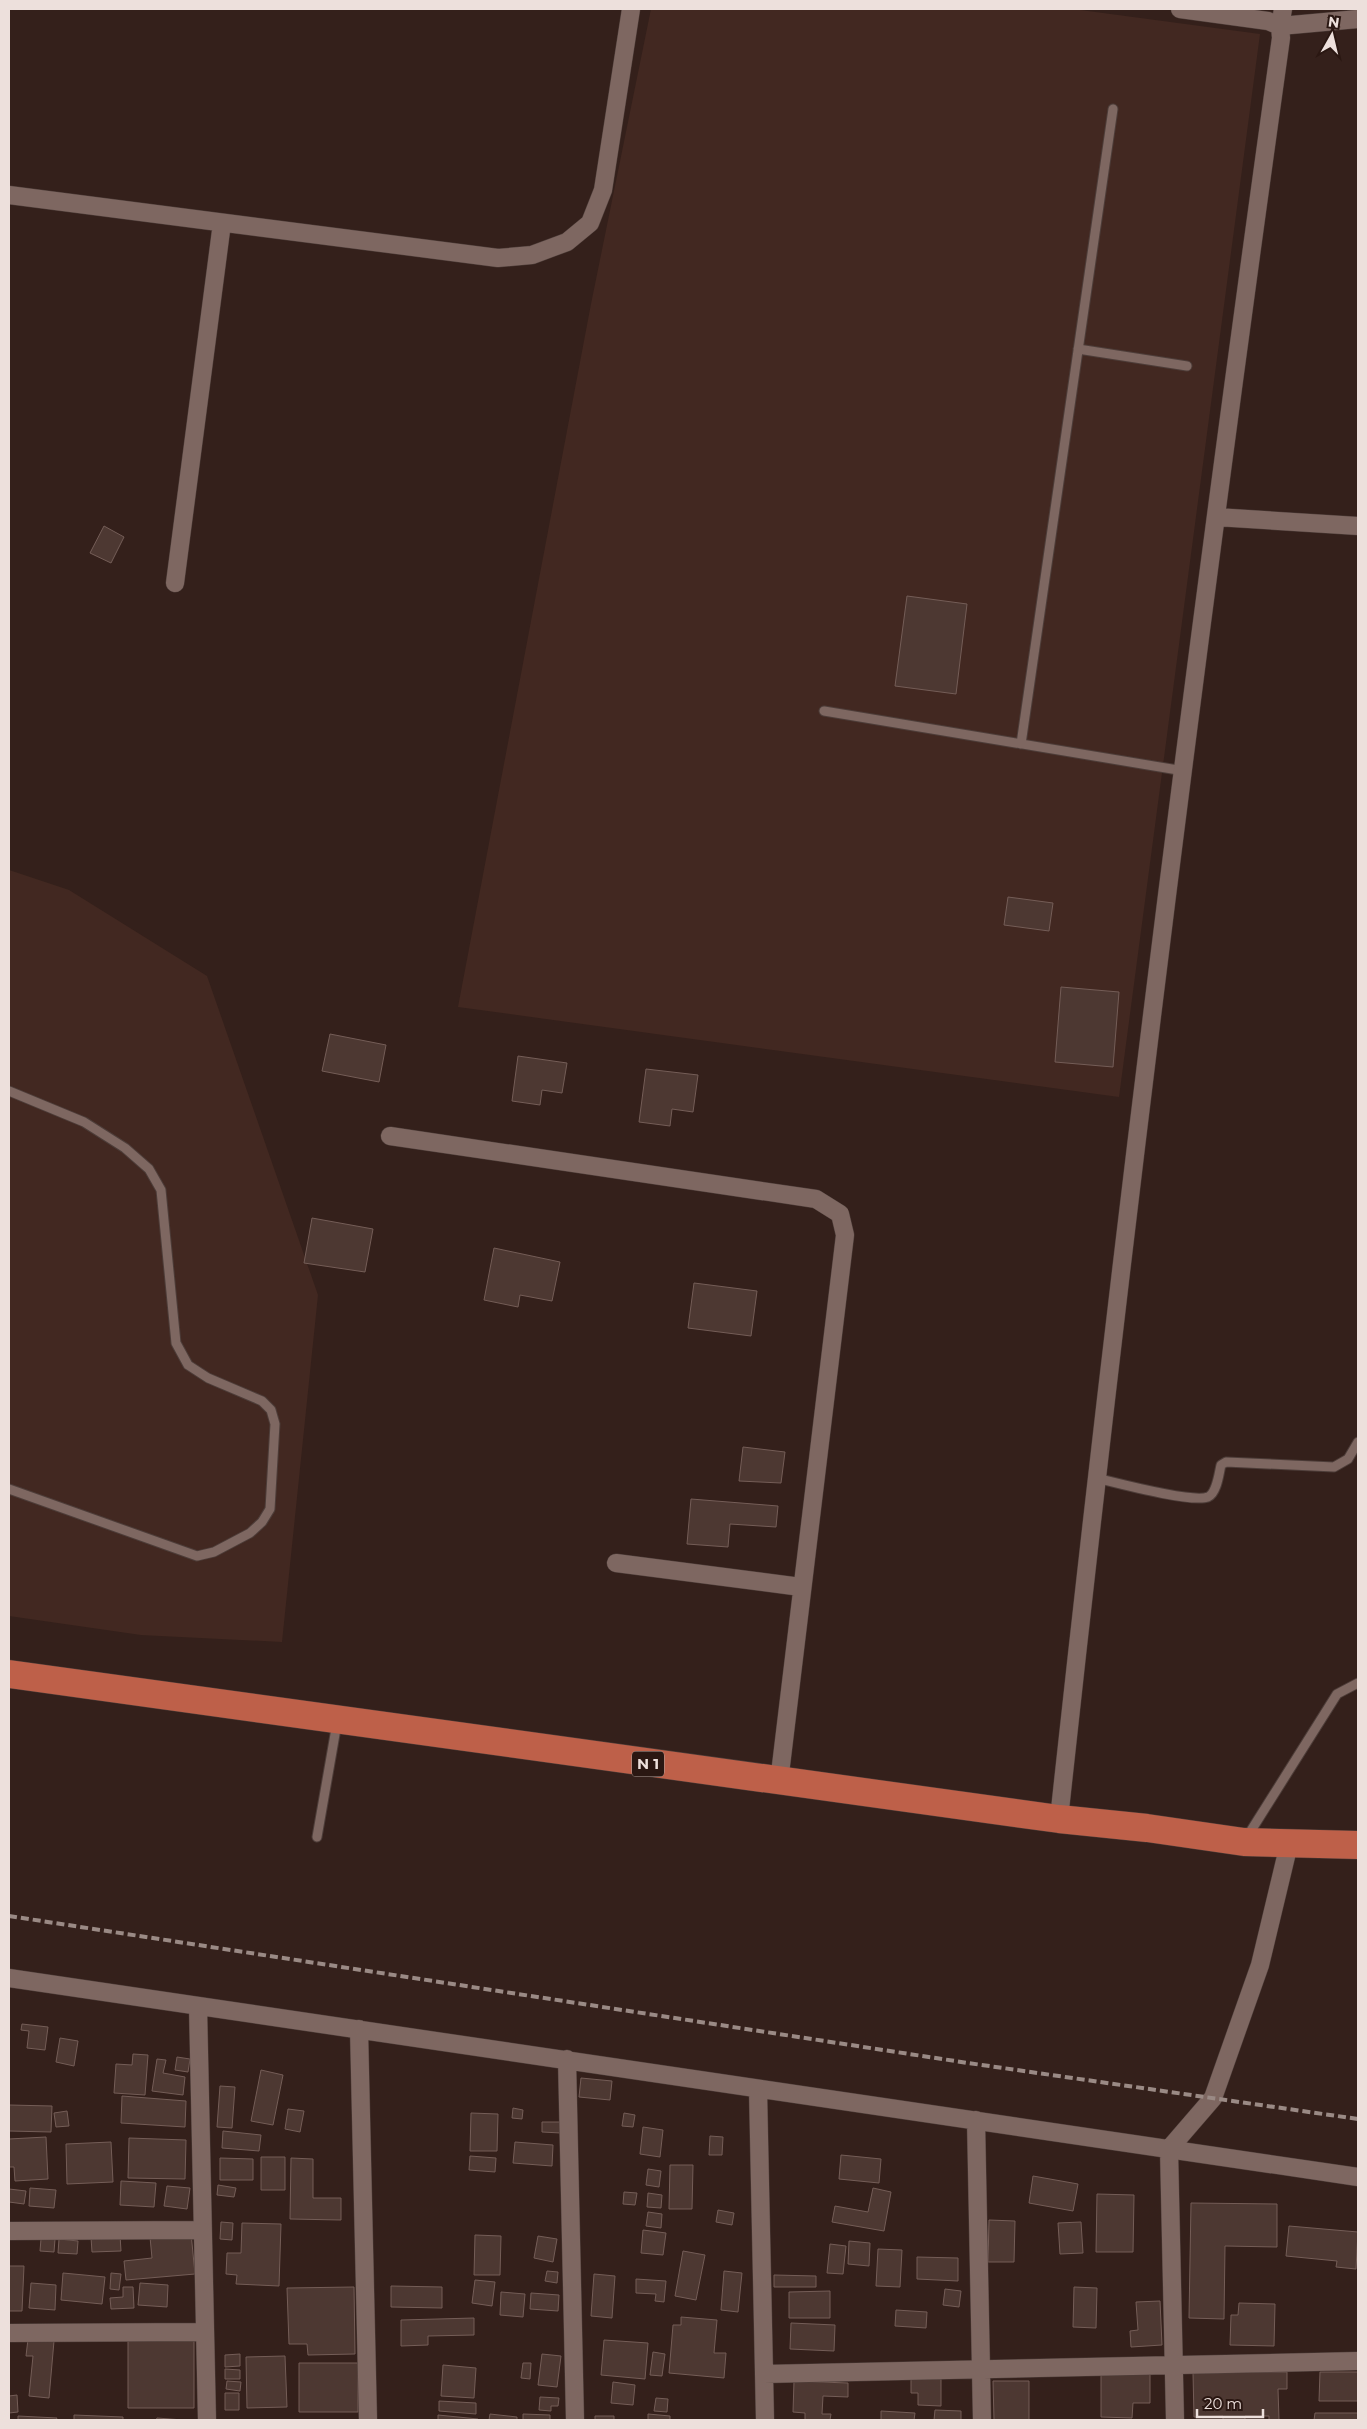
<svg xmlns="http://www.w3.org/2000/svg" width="1367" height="2429" viewBox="0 0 1367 2429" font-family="Montserrat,sans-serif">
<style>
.built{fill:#422821}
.building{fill:#4d3832;stroke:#745d57}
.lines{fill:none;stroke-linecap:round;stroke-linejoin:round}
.service-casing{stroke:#4d3d39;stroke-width:11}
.minor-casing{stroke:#4d3d39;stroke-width:19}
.trunk-casing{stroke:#4d3d39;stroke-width:29}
.service{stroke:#7e6761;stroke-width:9}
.minor{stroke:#7e6761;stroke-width:18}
.trunk{stroke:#be6049;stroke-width:28}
.rail{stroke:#9a8a85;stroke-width:4;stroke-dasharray:8 4;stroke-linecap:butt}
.labels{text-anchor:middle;stroke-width:4;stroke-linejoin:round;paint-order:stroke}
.shield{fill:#2a1712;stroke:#b2a49f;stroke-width:1}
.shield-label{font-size:15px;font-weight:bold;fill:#ede0dc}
</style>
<rect width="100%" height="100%" fill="#34201b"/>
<path class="built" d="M 651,9 L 1073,9 L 1260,34 L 1119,1097 L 458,1007 L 591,304 Z
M 9,870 L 69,890 L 207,976 L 318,1295 L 282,1642 L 141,1635 L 9,1616 Z"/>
<path class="building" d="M 104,526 L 124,537 L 111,563 L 90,553 Z
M 907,596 L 967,604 L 956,694 L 895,686 Z
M 1008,897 L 1053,903 L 1049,931 L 1004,925 Z
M 1061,987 L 1119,992 L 1113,1067 L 1055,1062 Z
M 330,1034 L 386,1045 L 379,1082 L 322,1071 Z
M 518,1056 L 567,1063 L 562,1093 L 542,1090 L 540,1105 L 512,1101 Z
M 646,1069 L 698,1075 L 693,1112 L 672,1109 L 670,1126 L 639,1122 Z
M 312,1218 L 373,1229 L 365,1272 L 304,1263 Z
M 494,1248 L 560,1262 L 552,1301 L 520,1295 L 518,1307 L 484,1300 Z
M 694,1283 L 757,1291 L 751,1336 L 688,1328 Z
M 743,1447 L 785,1452 L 781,1483 L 739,1481 Z
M 691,1499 L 778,1506 L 776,1527 L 730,1524 L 728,1547 L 687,1544 Z
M 22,2024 L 48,2027 L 45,2050 L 27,2048 L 29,2031 L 21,2030 Z
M 60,2038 L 78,2041 L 74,2066 L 56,2062 Z
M 133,2054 L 148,2055 L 145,2095 L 114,2093 L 116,2064 L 132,2065 Z
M 177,2057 L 190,2059 L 188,2072 L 175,2070 Z
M 157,2059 L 166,2060 L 163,2073 L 185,2077 L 183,2095 L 152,2091 Z
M 261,2070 L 283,2075 L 273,2125 L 251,2121 Z
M 581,2078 L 612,2081 L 610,2100 L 579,2097 Z
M 220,2086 L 235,2087 L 232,2128 L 217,2127 Z
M 122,2096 L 186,2101 L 185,2127 L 121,2123 Z
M 9,2105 L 52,2106 L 51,2132 L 9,2131 Z
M 513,2108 L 523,2110 L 522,2119 L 512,2118 Z
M 288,2109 L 304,2111 L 300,2132 L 285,2129 Z
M 67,2111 L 69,2126 L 56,2127 L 54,2113 Z
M 471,2113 L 498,2114 L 497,2151 L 470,2151 Z
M 624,2113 L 635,2115 L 633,2127 L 622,2126 Z
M 542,2122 L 561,2122 L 561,2133 L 542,2132 Z
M 643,2127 L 663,2130 L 660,2157 L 640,2154 Z
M 223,2131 L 261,2135 L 259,2151 L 222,2148 Z
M 710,2136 L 723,2137 L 722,2155 L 709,2155 Z
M 46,2137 L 48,2179 L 15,2181 L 14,2167 L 9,2167 L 9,2139 Z
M 129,2138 L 186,2140 L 185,2179 L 128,2178 Z
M 111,2142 L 113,2182 L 67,2184 L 66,2144 Z
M 515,2142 L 553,2145 L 552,2166 L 513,2163 Z
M 841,2155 L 881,2159 L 879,2183 L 839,2179 Z
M 470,2156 L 496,2158 L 495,2172 L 469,2170 Z
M 261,2157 L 285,2157 L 285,2190 L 261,2190 Z
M 220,2158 L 253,2159 L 253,2180 L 220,2180 Z
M 291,2158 L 313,2159 L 313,2198 L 341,2198 L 341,2220 L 290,2219 Z
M 670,2165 L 693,2165 L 692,2209 L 669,2209 Z
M 648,2169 L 661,2171 L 659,2187 L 646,2185 Z
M 1033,2176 L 1078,2184 L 1073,2211 L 1029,2203 Z
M 121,2181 L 156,2183 L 154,2207 L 120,2205 Z
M 218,2185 L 236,2188 L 234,2197 L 217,2195 Z
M 167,2186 L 190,2188 L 187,2209 L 164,2206 Z
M 30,2188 L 56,2190 L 54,2208 L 29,2206 Z
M 873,2188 L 891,2192 L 884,2231 L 832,2222 L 835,2206 L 868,2212 Z
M 9,2189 L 26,2191 L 24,2204 L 9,2202 Z
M 624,2192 L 637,2193 L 635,2205 L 623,2204 Z
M 648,2193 L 662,2195 L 661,2208 L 647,2207 Z
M 1097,2194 L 1134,2195 L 1133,2252 L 1096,2252 Z
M 1191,2203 L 1277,2204 L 1277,2247 L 1225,2246 L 1224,2319 L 1189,2318 Z
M 718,2210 L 734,2213 L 732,2225 L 716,2222 Z
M 648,2212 L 662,2214 L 661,2228 L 646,2226 Z
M 989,2220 L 1015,2221 L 1014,2262 L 988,2262 Z
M 221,2222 L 233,2223 L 232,2240 L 220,2239 Z
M 1081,2222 L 1083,2253 L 1060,2254 L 1058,2223 Z
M 242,2223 L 281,2224 L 279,2286 L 236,2284 L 237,2275 L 226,2274 L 227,2253 L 241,2253 Z
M 1289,2226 L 1358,2232 L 1356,2269 L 1336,2267 L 1337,2261 L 1286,2256 Z
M 643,2230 L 666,2233 L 663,2255 L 641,2253 Z
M 191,2233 L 195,2274 L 126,2280 L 124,2261 L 152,2258 L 150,2237 Z
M 120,2235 L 121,2251 L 92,2252 L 91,2237 Z
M 475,2235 L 501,2236 L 500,2275 L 474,2275 Z
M 538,2236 L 557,2239 L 553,2262 L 534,2258 Z
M 41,2239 L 55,2239 L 54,2252 L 40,2251 Z
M 59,2239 L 78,2241 L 77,2254 L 58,2253 Z
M 849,2241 L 870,2243 L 869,2266 L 848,2264 Z
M 830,2244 L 846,2246 L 843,2274 L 827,2273 Z
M 878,2249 L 902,2250 L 900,2287 L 876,2286 Z
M 683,2251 L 705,2255 L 696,2300 L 675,2296 Z
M 917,2257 L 958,2258 L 958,2281 L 917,2279 Z
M 9,2266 L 24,2266 L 22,2311 L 9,2311 Z
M 547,2271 L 558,2272 L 557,2283 L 545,2281 Z
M 724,2271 L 742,2273 L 738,2312 L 721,2310 Z
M 63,2273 L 105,2277 L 102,2304 L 61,2300 Z
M 111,2273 L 121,2274 L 119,2290 L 110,2289 Z
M 594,2274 L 615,2276 L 612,2318 L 591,2316 Z
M 774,2275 L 816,2276 L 816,2287 L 774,2287 Z
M 636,2279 L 666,2281 L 664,2302 L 655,2301 L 656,2294 L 636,2293 Z
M 475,2280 L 495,2282 L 492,2306 L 472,2303 Z
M 31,2283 L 56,2285 L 55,2310 L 29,2308 Z
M 140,2283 L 168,2285 L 167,2307 L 138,2305 Z
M 391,2286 L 442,2287 L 442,2308 L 391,2307 Z
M 123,2287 L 133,2287 L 134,2308 L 111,2309 L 110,2298 L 123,2297 Z
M 354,2287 L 355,2354 L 308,2355 L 307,2344 L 289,2344 L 287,2288 Z
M 1074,2287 L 1097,2288 L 1096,2328 L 1073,2327 Z
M 945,2289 L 961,2291 L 959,2307 L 943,2305 Z
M 830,2291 L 830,2318 L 789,2318 L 789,2292 Z
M 501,2292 L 525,2294 L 523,2317 L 500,2315 Z
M 531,2293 L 559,2295 L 558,2311 L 530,2309 Z
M 1160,2301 L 1162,2345 L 1131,2347 L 1130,2331 L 1138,2330 L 1136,2302 Z
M 1239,2303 L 1275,2304 L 1274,2346 L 1230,2345 L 1231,2315 L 1238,2315 Z
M 896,2310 L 927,2312 L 926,2328 L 895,2326 Z
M 681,2317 L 717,2320 L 714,2353 L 726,2353 L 724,2378 L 669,2373 L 673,2325 L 681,2325 Z
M 474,2318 L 474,2335 L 428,2336 L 428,2345 L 401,2346 L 401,2320 Z
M 791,2323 L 835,2325 L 834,2351 L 790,2349 Z
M 128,2337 L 194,2338 L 194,2408 L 128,2408 Z
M 28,2339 L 54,2341 L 49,2398 L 29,2396 L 33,2356 L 26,2356 Z
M 604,2340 L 648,2343 L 645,2379 L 601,2375 Z
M 653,2352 L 665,2354 L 662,2376 L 650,2375 Z
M 240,2354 L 240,2366 L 225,2367 L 225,2355 Z
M 542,2354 L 561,2356 L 557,2387 L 538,2385 Z
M 285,2356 L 287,2407 L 247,2408 L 246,2357 Z
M 299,2363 L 358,2363 L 358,2412 L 299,2412 Z
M 523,2363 L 531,2363 L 530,2379 L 521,2378 Z
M 443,2365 L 476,2368 L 474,2398 L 441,2396 Z
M 225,2369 L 240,2370 L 240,2379 L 225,2379 Z
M 1101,2372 L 1150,2372 L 1150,2403 L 1133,2403 L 1132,2418 L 1101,2417 Z
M 1287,2372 L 1287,2389 L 1278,2389 L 1279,2420 L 1269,2420 L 1269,2416 L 1245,2416 L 1245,2420 L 1223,2420 L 1223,2416 L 1194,2417 L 1193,2373 Z
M 1320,2372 L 1358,2372 L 1358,2401 L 1319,2401 Z
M 911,2379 L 941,2379 L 941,2406 L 918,2405 L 918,2393 L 911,2393 Z
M 227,2381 L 241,2382 L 240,2391 L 226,2389 Z
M 794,2381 L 848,2383 L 848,2397 L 823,2396 L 822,2414 L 831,2414 L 830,2420 L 805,2420 L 805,2413 L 793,2412 Z
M 993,2381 L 1029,2381 L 1029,2420 L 994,2420 Z
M 613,2382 L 635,2385 L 633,2405 L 611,2403 Z
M 225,2393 L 239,2393 L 239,2410 L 225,2410 Z
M 17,2395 L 18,2412 L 9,2413 L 9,2396 Z
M 540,2397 L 559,2398 L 558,2406 L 551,2406 L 551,2411 L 539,2410 Z
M 656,2398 L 668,2399 L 667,2412 L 654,2411 Z
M 439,2401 L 476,2403 L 476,2414 L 439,2411 Z
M 935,2410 L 961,2411 L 961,2420 L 934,2420 Z
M 881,2411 L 915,2413 L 914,2420 L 881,2420 Z
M 1315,2413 L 1358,2413 L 1358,2420 L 1314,2420 Z
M 490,2414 L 517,2417 L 517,2420 L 489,2420 Z
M 523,2414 L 550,2415 L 550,2420 L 523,2420 Z
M 648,2414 L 670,2416 L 670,2420 L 648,2420 Z
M 74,2415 L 123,2417 L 123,2420 L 74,2420 Z
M 438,2415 L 478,2419 L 478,2420 L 438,2420 Z
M 18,2416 L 57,2418 L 56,2420 L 18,2420 Z
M 595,2416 L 614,2416 L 614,2420 L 595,2420 Z
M 157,2418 L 183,2420 L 156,2420 Z"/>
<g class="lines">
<defs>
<path id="service" d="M 1078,349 L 1187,366
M 824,711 L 1184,771
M 1021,744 L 1113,109
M 9,1091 L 84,1122 L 125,1148 L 149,1169 L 161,1190 L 176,1343 L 188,1365 L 208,1378 L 262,1401 L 271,1410 L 275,1424 L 270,1509 L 262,1522 L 250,1533 L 214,1552 L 197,1556 L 9,1489
M 1096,1478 C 1117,1483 1191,1503 1208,1497 C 1217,1493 1219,1473 1221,1465 L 1226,1462 L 1334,1467 L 1348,1459 L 1358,1442
M 317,1837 L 337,1723
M 1247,1837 L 1337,1694 L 1358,1683"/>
<path id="minor" d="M 1283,9 L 1280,26 L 1358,19
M 9,195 L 498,258 L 532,255 L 567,242 L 590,223 L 603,190 L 631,9
M 1216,517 L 1358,526
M 175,583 L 222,223
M 390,1136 L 816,1199 L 840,1214 L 845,1235 L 779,1782
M 616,1563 L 801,1587
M 1059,1819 C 1123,1225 1198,631 1281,38 L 1280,26 L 1268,21 L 1180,9
M 9,1978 C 459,2044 909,2110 1358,2177
M 198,2006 L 207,2420
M 359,2029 L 368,2420
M 567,2059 L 575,2420
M 758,2089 L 765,2420
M 976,2120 L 982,2420
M 9,2231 L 202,2230
M 9,2333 L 205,2332
M 764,2374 L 1358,2361
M 1175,2420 L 1169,2149 L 1213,2098 L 1260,1965 L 1289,1844"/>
<path id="trunk" d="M 9,1674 L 1059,1819 L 1147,1828 L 1244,1842 L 1358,1845"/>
</defs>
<use href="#service" class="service-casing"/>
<use href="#minor" class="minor-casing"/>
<use href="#trunk" class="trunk-casing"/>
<use href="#service" class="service"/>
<use href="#minor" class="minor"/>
<use href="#trunk" class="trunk"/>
<path class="rail" d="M 9,1916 L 968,2063 L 1358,2119"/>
</g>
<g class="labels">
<rect class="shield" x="632" y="1751.5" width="32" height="25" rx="4"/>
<g class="shield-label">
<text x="648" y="1769">N 1</text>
</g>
</g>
<rect width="1367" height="2429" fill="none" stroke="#ede0dc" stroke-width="20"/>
<g transform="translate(1332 35) rotate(8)" stroke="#2a1712" stroke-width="4" paint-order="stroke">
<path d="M0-4L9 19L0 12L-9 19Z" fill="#ede0dc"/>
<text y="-8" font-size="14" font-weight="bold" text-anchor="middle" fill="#ede0dc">N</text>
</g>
<path d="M1197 2409v8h66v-8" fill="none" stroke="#ede0dc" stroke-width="2.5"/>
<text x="1204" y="2409" font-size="15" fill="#ede0dc" stroke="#2a1712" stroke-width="4" paint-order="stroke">20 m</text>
</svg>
